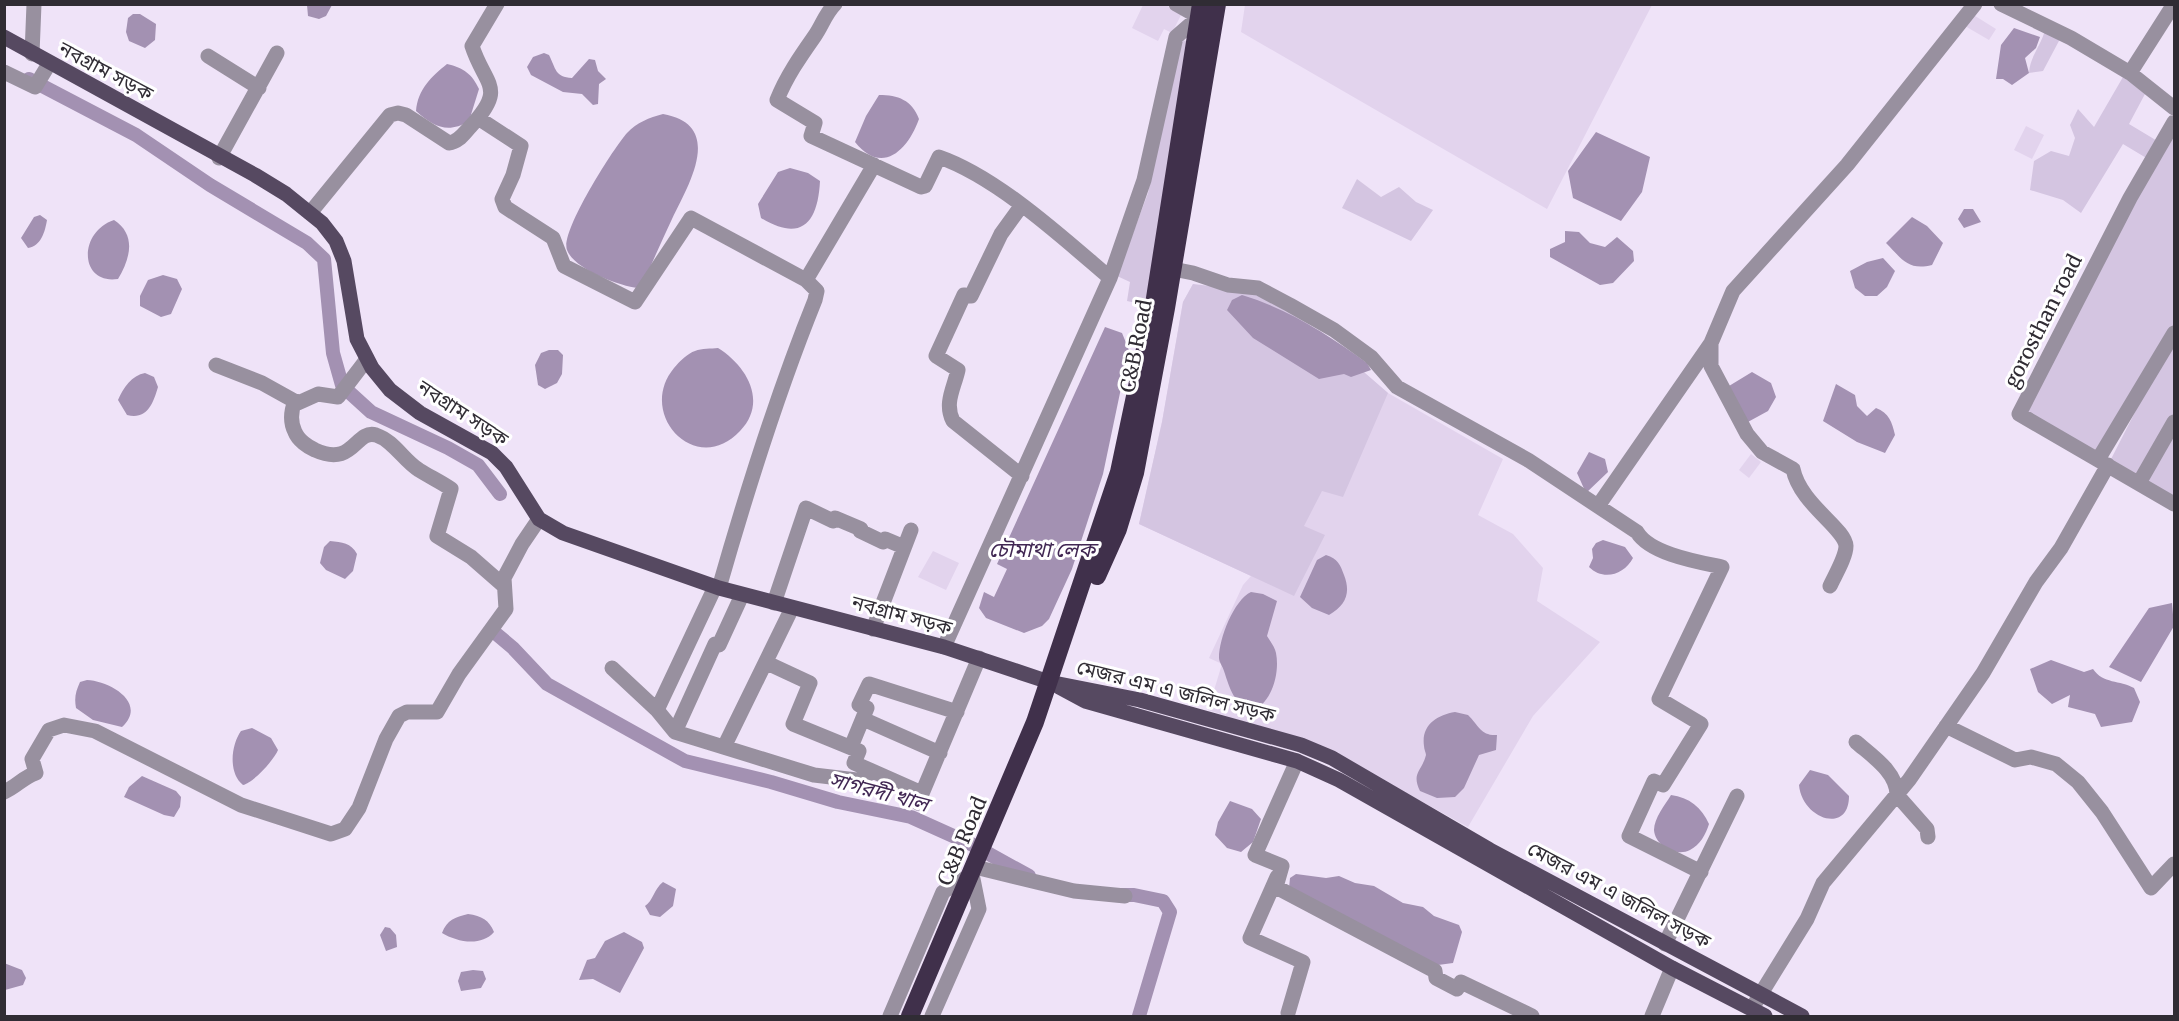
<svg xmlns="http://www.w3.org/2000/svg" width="2179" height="1021" viewBox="0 0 2179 1021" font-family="Merriweather,'Noto Sans Bengali',serif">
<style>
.built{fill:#e2d3ed}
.green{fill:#d4c5e1}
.water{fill:#a391b2}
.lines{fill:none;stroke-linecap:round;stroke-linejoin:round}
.canal{stroke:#a391b2;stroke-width:14}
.minor{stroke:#98909f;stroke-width:15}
.major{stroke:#564961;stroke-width:15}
.highway{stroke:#40304b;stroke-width:18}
.labels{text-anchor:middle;stroke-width:6;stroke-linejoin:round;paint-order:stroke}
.street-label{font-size:20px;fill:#302c34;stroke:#fff}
.water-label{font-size:21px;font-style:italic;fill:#412753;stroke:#fff}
</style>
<rect width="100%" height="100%" fill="#efe3f8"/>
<path class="built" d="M 1143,5 L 1165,5 L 1182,13 L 1172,33 L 1164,29 L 1158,41 L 1132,28 Z
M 1245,5 L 1245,4 L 1652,5 L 1547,209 L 1241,32 Z
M 1972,14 L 1996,29 L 1989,40 L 1965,26 Z
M 2026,126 L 2044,135 L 2032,159 L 2014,150 Z
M 1193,284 L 1339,351 L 1388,393 L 1503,459 L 1478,515 L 1513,534 L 1543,568 L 1537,601 L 1600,642 L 1533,716 L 1468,827 L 1324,748 L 1208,710 L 1222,664 L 1209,658 L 1243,585 L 1251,576 L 1139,524 L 1162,422 L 1183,302 Z
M 1751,454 L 1761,462 L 1749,478 L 1739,470 Z
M 933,551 L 959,563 L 946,590 L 918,577 Z"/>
<path class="green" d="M 2045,30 L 2060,39 L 2043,71 L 2029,73 C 2030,56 2041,46 2045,30 Z
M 1180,40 L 1197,42 L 1150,306 L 1127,301 L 1130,282 L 1117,276 L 1148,193 Z
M 2123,77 L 2145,94 L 2129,124 L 2159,142 L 2148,159 L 2123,144 L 2081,213 L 2063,200 L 2030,190 L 2034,161 L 2051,151 L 2069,156 L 2075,138 L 2070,125 L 2078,109 L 2094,127 Z
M 2174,122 L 2174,333 L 2099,458 L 2019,414 Z
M 1357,179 L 1381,197 L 1399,187 L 1416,202 L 1433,210 L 1411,241 L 1342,208 Z
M 1193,284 L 1244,290 L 1289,307 L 1388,393 L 1343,497 L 1322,491 L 1304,526 L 1325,535 L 1294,596 L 1139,524 L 1162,422 L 1183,302 Z
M 2174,336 L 2174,504 L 2108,465 Z"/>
<path class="water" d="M 307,5 L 307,4 L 332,5 L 326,16 L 319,19 L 308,16 Z
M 133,14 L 140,14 L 156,24 L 155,40 L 145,48 L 129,41 L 126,32 L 128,18 Z
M 2014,28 L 2040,37 L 2036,48 L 2025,58 L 2029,73 L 2012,85 L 2003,79 L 1996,79 L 2001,45 Z
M 544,53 L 549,55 C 556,69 555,77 572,78 L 589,59 L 595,60 L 598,71 L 606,79 L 599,84 L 598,104 L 593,105 L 582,94 L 563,92 L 531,75 L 527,67 L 533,57 Z
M 447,64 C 464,68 472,74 479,89 L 469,121 C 448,134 434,127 416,111 C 418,89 431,77 447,64 Z
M 879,95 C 898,95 912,100 919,119 C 908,150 882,176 855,142 L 866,116 Z
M 663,114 C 725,125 689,184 672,219 C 662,240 653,261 643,283 L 638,288 C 619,286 574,269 567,250 C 560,232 613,149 627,133 C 637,122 649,118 663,114 Z
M 1596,132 L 1650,157 L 1642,192 L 1621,221 L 1573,198 L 1568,171 Z
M 790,168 L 808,173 L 820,181 C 818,222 802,243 761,218 L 758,204 L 778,172 Z
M 1964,209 L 1973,209 L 1981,222 L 1964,228 L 1958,219 Z
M 40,215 L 47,220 C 45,232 41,246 28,248 L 21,238 L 34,217 Z
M 1912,217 L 1927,226 L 1943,243 L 1932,265 C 1908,271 1902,259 1886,243 Z
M 114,220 C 137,235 130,259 118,279 C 79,285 78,232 114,220 Z
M 1565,231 L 1579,232 L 1590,243 L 1605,247 L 1617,237 L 1633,251 L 1634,261 L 1613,283 L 1600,285 L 1550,257 L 1550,249 L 1565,242 Z
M 1883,258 L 1895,271 L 1887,287 L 1877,296 L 1865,296 L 1855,288 L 1850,271 L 1867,262 Z
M 163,275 L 177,279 L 182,289 L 171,314 L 161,317 L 140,306 L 140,296 L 148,280 Z
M 1242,295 C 1288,309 1329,335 1367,363 L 1371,370 L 1351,377 L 1344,374 L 1319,379 L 1253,338 L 1227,310 L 1232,300 Z
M 1105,327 L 1122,333 L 1129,350 L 1103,474 L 1072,569 L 1049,619 L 1042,626 L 1024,633 L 986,618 L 979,608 L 984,592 L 994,597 L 1007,569 L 997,564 Z
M 718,348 C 747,366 768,402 740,431 C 696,478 636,414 674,368 C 679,362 688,353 695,351 C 702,348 711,349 718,348 Z
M 549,350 L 558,350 L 563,355 L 562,374 L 557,383 L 545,389 L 538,385 L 535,365 L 541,353 Z
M 1752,372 L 1771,383 L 1776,397 L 1768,411 L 1746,423 L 1729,386 Z
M 145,373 L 154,377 L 158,387 C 153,404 147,420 127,415 L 118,400 C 123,388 132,375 145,373 Z
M 1836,384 L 1855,395 L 1857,406 L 1867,416 L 1876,408 C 1889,413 1892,422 1895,435 L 1885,453 L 1857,442 L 1823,421 Z
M 1589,452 L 1605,459 L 1608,472 L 1586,493 L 1577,473 Z
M 1603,540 L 1625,547 L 1633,558 C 1624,575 1603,581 1589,567 L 1593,558 L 1592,549 L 1596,543 Z
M 330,541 C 342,542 351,543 357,554 L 353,571 L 345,579 L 326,570 L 320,563 L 324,547 Z
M 1326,555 C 1338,559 1340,564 1344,575 C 1351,593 1346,605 1329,615 L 1312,608 L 1300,597 L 1317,560 Z
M 1251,592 L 1263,594 L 1277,601 L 1267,636 C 1270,641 1275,647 1276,653 C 1280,673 1272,702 1253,711 C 1234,705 1230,689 1224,671 C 1223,667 1219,662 1219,658 C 1219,638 1234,600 1251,592 Z
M 2172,603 L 2174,626 L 2141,682 L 2109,667 L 2149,608 Z
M 2051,660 L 2084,672 L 2093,669 C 2103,684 2120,680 2134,688 L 2140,702 L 2132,722 L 2101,727 L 2095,714 L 2068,707 L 2070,695 L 2052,704 L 2038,692 L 2030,669 Z
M 87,680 C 110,681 148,703 122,727 L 93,720 L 76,708 C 74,697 76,691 80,682 Z
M 1455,712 L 1468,715 C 1479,726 1481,736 1497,735 L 1496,750 L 1479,755 L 1464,788 L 1455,797 L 1437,798 L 1420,791 C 1411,773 1422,771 1426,755 C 1426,753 1424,749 1424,746 C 1421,725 1437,715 1455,712 Z
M 252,728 L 271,738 L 278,750 C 274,760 253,783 243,785 C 228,773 231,745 241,731 Z
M 1810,770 L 1828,775 L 1849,796 C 1849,835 1802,819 1799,785 Z
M 142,776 L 176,791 L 181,797 L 180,807 L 174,817 L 164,815 L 124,797 L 129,787 Z
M 1671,795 C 1689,797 1702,808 1709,824 C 1706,834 1700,845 1690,850 C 1676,857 1655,846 1654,830 C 1654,818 1665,805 1671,795 Z
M 1230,801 L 1252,809 L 1261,819 L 1253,842 L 1241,852 L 1227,848 L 1215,835 L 1218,822 Z
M 1296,874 L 1326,878 L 1339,876 L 1355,883 L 1374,886 L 1403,903 L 1423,907 L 1434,916 L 1459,925 L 1462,932 L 1453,963 L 1438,965 L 1289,888 L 1290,878 Z
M 663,882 L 676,889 L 673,906 L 660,917 L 650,915 L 645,906 C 653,901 654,889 663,882 Z
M 468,914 C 482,916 489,920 494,932 C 481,947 457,942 442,933 C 447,920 455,917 468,914 Z
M 385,927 L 390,928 L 396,935 L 397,947 L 386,951 L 380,935 Z
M 624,932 L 642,942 L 644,948 L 620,993 L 593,979 L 579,980 L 587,960 L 595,958 L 605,941 Z
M 4,963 L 22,970 L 26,978 L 23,985 L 5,990 Z
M 473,970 L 483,971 L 486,979 L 481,988 L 461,991 L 458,981 L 461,972 Z"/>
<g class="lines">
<path class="canal" d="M 29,79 L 136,135 L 210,185 L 307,243 L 324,259 L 333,353 L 342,385
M 349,392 L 371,412 L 448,448 L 478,465 L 500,494
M 494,632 L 513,648 L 547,684 L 685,761 L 771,782 L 838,802 L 911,817 L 971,844 L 1029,876
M 1114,895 L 1134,895 L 1163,901 L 1170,912 L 1139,1016"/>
<path class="minor" d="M 835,4 C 825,14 822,26 814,37 C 800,57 786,77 777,100 L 815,123 L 811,136 L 921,187 L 925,186 L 939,157 C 997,177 1063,238 1110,278
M 2001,4 L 2071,38 L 2130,73 L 2174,108
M 32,54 L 34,4
M 208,56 L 259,88
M 4,72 L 35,87 L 49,64
M 2130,73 L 2174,4
M 478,118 L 521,146 L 513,175 L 502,199 L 505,207 L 553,238 L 564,266 L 635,302 L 691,218 L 806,280
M 2174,122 L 2130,198 L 2019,414 L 2174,504
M 219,158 L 277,53
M 1022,205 L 1001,234 L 971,296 L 964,295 L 936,356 L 958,370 C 954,388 944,403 953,421 L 1022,476
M 310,213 L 390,115 L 398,113 L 406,115 L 449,143 C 459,142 464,133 471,126 C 507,87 485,86 472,46 L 497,4
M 1173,269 L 1193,273 L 1228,285 L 1258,288 L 1290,305 L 1334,330 L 1371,357 L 1397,387 L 1528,460 L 1637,532 C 1650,554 1698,562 1722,567 L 1659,699 L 1701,724 L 1663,785 L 1654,781 L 1629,836 L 1701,872
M 1711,343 L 1711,366 L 1747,434 L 1762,452 L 1793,469 C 1800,504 1845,528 1846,546 C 1846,557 1835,575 1830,586
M 216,365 L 262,383 L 298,403 L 318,394 L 338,397 L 367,359
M 295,401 C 291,411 290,422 295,432 C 298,440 308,447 315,450 C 354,468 355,429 376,435 C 394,441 404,461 419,470 C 430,477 441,482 451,489 L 437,536 L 471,557 L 503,585
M 2099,458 L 2174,333
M 2139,483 L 2174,422
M 1598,506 L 1711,343 L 1733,291 L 1847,165 L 1975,4
M 719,588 C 747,490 777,394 815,300 L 817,291 L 806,280 L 874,165
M 774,603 L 806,508 L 833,521 L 835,518 L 861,529 L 860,531 L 883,542 L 885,539 L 904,547
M 873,629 L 911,530
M 944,647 L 1110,278 L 1144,180 L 1176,37 L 1199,17 L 1176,4
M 767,663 L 810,683 L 793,724 L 859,751 L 854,763 L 922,793
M 612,668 L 657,710 L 675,732 L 814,775 L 865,781
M 657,710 L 715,587
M 863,719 L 940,753
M 1946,726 L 2015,760 L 2031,757 L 2056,764 L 2078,782 L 2102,812 L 2151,888 L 2174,864
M 675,732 L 715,644 L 719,645 L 742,595
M 1856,742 C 1872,756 1897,772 1897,795 L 1927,829 L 1928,837
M 724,747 L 792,608
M 851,747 L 867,708 L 859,705 L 869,684 L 957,712
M 1297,761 L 1255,855 L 1282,866 L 1276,887 L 1435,971 L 1436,978 L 1457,989 L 1461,982 L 1532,1016
M 4,792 C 16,787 25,776 36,773 L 32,759 L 49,730 L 64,725 L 95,731 L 241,805 L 331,834 L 345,829 L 359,808 L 386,739 L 399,716 L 407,712 L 437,712 L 459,674 L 506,609 L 504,578 L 522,544 L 539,519
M 918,803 L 979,658
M 975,867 L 1074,891 L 1125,896
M 1277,877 L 1250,938 L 1303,962 L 1288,1013
M 1665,944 L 1737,796
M 1754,1005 L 1807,919 L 1823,883 L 1909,780 L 1983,673 L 2036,582 L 2061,548 L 2108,465
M 890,1016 L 943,892 L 972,874 L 979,909 L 932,1016
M 1652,1016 L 1672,968"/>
<path class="major" d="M 4,37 L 255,175 L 286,194 L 322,223 L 336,241 L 344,261 L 357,339 L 372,368 L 390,390 L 420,413 L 492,453 L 506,467 L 539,519 L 563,533 L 719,588 L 944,647 L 1049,682 L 1140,700 L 1301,745 L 1332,758 L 1490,850 L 1802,1016
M 1059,687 L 1085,701 L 1297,761 L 1339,780 L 1672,968 L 1765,1016"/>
<path class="highway" d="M 1097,576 L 1118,529 L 1135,473 L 1166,308 L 1217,4
M 910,1016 L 1035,722 L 1119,472 L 1153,311 L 1201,4"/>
</g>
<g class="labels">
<g class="street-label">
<text transform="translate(106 71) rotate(28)" y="7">নবগ্রাম সড়ক</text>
<text transform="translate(2043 321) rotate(-63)" y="7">gorosthan road</text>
<text transform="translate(1136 346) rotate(-79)" y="7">C&amp;B Road</text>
<text transform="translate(463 413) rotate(33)" y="7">নবগ্রাম সড়ক</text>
<text transform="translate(902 615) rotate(15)" y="7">নবগ্রাম সড়ক</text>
<text transform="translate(1176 691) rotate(14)" y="7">মেজর এম এ জলিল সড়ক</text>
<text transform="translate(962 841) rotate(-67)" y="7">C&amp;B Road</text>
<text transform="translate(1619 895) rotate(28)" y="7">মেজর এম এ জলিল সড়ক</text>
</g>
<g class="water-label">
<text x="1042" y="557">চৌমাথা লেক</text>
<text transform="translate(879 792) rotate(15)" y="7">সাগরদী খাল</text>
</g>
</g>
<rect width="2179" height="1021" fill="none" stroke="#302c34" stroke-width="12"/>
</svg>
